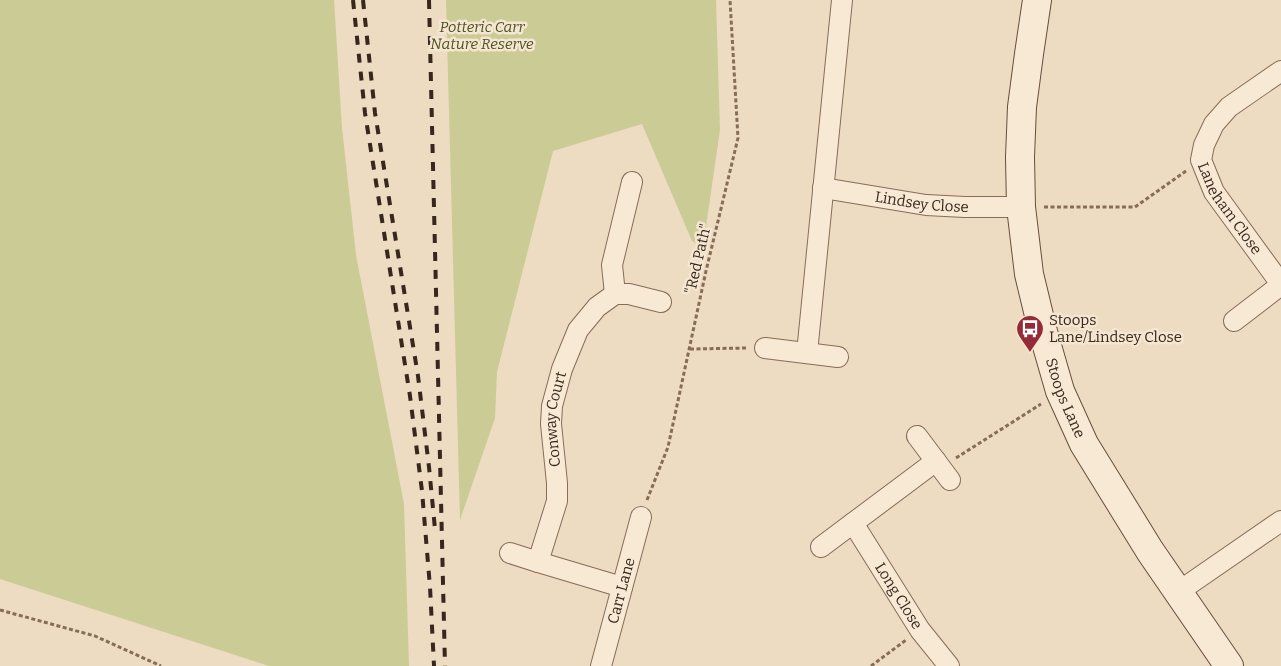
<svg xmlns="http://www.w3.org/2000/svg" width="1281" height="666" viewBox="0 0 1281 666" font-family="Bitter,serif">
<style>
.green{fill:#cbcb96}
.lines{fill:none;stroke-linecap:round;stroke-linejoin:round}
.street-casing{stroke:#876c59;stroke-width:22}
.secondary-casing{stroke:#684d3d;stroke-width:30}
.path{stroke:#876c59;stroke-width:3;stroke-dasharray:4 2.5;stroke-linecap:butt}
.street{stroke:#f8e9d5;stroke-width:20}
.secondary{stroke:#f8e9d5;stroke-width:28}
.rail{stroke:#37271d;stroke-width:4;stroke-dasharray:9 9;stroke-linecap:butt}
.labels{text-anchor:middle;stroke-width:5;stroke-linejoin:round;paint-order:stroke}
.park-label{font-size:15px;font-style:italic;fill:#4d5324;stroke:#f5e6d1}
.street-label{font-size:15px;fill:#37271d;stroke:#f5e6d1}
.poi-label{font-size:15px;fill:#37271d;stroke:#f5e6d1;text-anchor:start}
</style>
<rect width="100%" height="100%" fill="#eddbc2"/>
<path class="green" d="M 0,0 L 334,0 L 342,128 L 356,255 L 404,504 L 409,666 L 269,666 L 0,579 Z
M 446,0 L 716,0 L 720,130 L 703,247 L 692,241 L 642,124 L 553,151 L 497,372 L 495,418 L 460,520 Z"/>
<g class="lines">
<defs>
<g id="street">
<path id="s1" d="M 1281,71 L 1229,107 L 1214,124 L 1204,145 L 1201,160 L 1214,192 L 1281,284"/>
<path id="s2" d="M 823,188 L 926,205 L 965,207 L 1021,207"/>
<path d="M 615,294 L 612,265 L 632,182"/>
<path d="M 1234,321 L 1281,285"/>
<path d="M 765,348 L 838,357"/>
<path d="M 807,353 L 842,0"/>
<path d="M 917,436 L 950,480"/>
<path id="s3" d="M 853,523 L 920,630 L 949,666"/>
<path d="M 821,547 L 936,461"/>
<path d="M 510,553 L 538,562"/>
<path id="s4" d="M 622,587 L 538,562 L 557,501 L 557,483 L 551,424 L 552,406 L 562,369 L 578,330 L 597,307 L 615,294 L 629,294 L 661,302"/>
<path d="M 1178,592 L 1281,521"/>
<path id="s5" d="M 601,666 L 641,517"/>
</g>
<g id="secondary">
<path id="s6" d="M 1037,0 L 1029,54 L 1022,107 L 1020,157 L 1021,207 L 1029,274 L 1043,332 L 1060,391 L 1084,444 L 1150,551 L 1229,666"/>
</g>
</defs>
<use href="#street" class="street-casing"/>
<use href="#secondary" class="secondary-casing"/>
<path class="path" d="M 1044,207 L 1135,207 L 1186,171
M 690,349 L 747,348
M 956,458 L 1041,404
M 647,500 L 668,447 L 706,271 L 738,138 L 730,0
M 0,610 L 95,636 L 161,666
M 871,666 L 906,640"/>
<use href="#street" class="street"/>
<use href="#secondary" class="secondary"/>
<path class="rail" d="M 353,0 L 365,113 L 410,396 L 422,491 L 430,587 L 434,666
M 363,0 L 375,113 L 418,376 L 429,467 L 435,529
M 429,0 L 445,666"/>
</g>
<defs>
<symbol id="bus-pin" viewBox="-11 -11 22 30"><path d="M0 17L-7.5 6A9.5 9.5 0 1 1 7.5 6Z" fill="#952a38" stroke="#f5e6d1"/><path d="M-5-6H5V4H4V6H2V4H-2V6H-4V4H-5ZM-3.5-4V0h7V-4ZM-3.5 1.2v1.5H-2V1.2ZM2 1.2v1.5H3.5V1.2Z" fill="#fff"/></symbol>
</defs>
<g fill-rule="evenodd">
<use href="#bus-pin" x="1014" y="313" width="32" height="43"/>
</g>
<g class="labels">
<g class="park-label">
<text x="482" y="32">Potteric Carr<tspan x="482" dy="17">Nature Reserve</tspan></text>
</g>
<g class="street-label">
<text dy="5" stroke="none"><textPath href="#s2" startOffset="100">Lindsey Close</textPath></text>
<text dy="5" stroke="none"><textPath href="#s1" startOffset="181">Laneham Close</textPath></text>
<text transform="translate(698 259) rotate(-77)" y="5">"Red Path"</text>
<text dy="5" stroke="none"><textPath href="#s6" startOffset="405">Stoops Lane</textPath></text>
<text dy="5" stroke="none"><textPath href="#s4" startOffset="234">Conway Court</textPath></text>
<text dy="5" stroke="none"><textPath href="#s5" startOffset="78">Carr Lane</textPath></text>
<text dy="5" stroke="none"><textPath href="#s3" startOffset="86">Long Close</textPath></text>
</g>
<g class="poi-label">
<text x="1049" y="325">Stoops<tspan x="1049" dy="17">Lane/Lindsey Close</tspan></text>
</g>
</g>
</svg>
